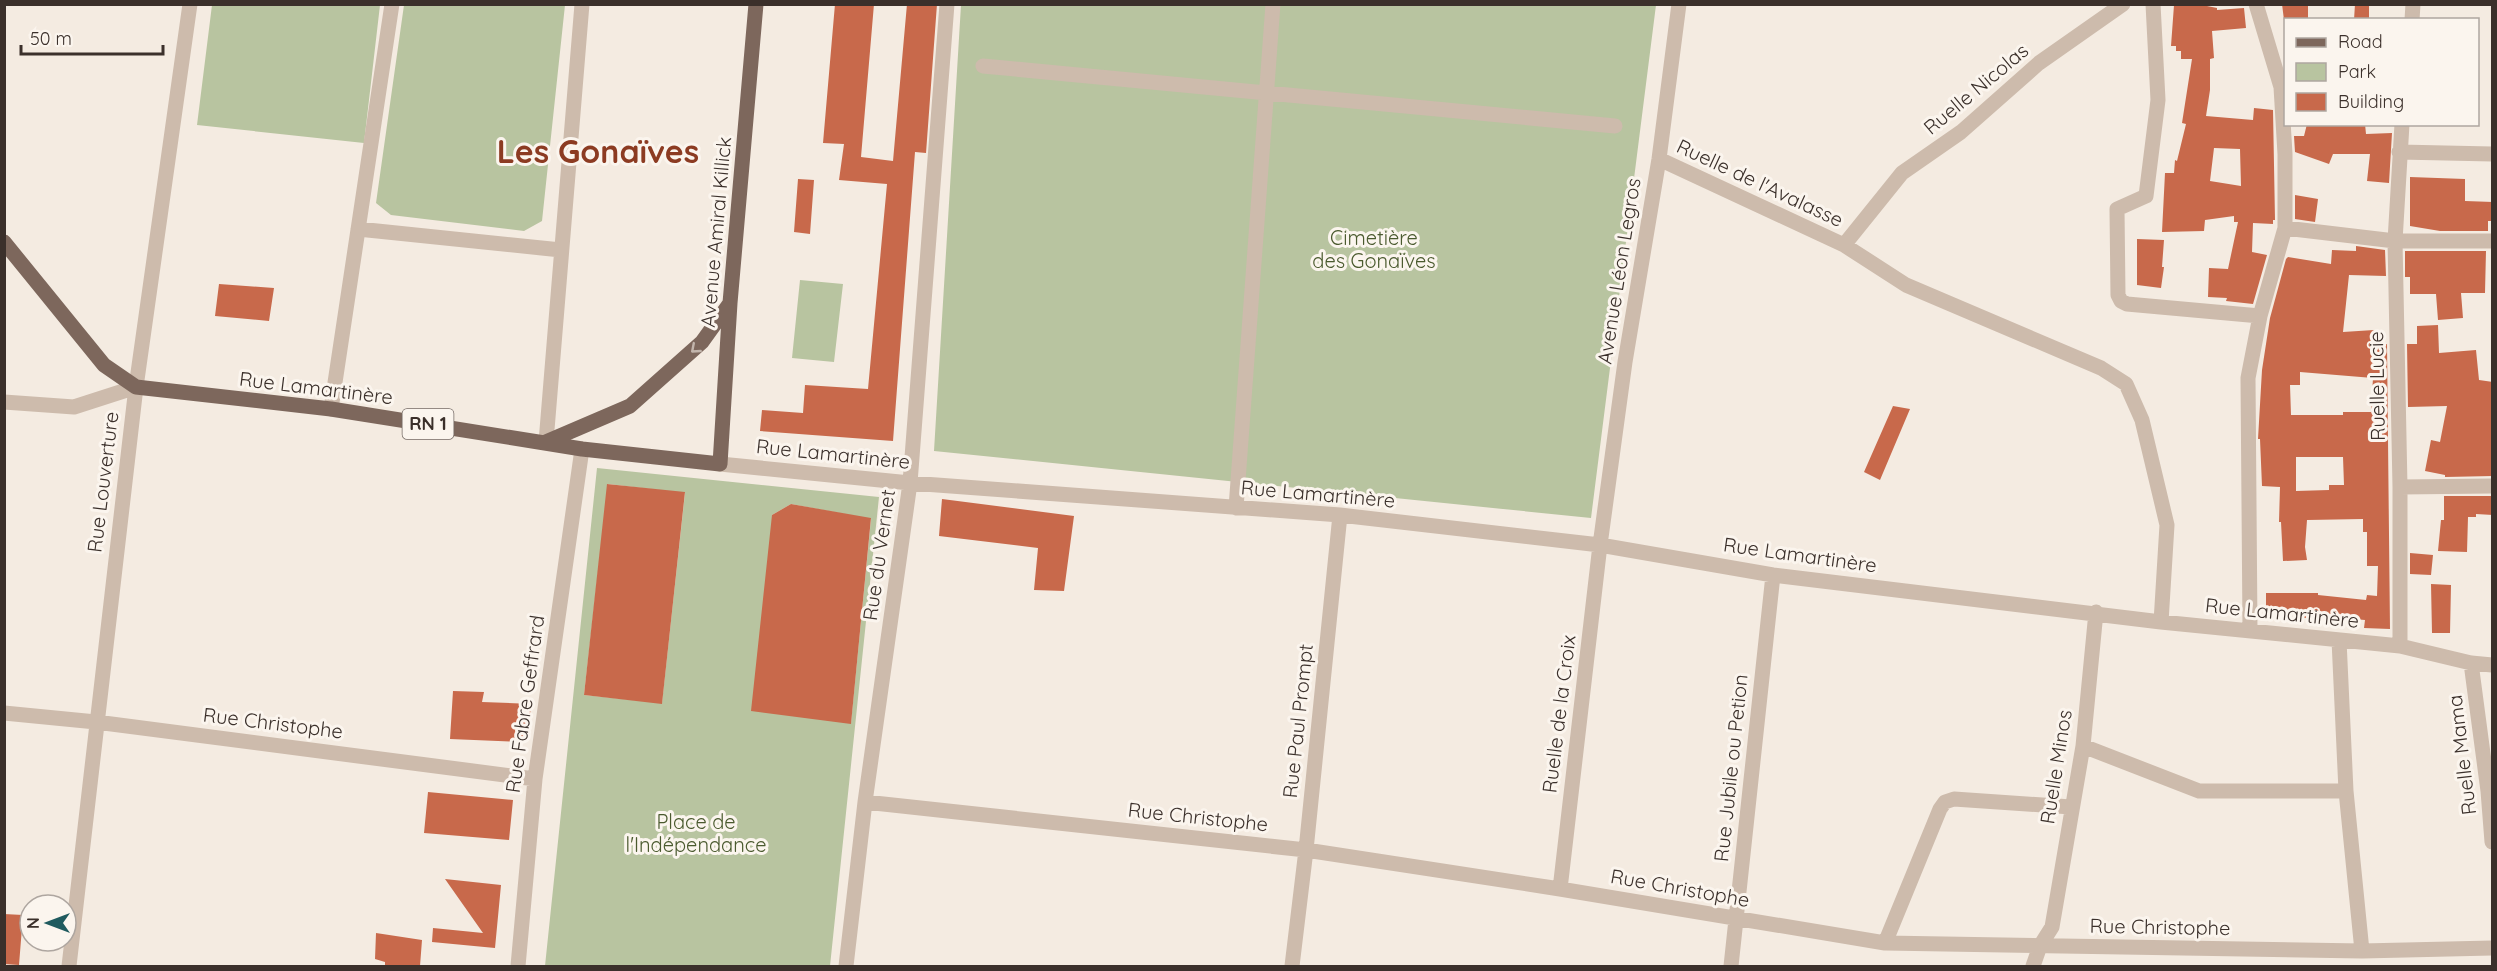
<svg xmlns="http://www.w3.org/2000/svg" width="2497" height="971" viewBox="0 0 2497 971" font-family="Quicksand,sans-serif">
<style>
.green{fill:#b8c4a0;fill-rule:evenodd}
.building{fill:#c8694b;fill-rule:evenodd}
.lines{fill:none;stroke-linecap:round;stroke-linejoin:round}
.minor{stroke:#cdbbac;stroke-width:15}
.major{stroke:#7d675c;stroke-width:15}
.oneway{stroke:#c2b5ac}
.labels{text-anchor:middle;stroke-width:6;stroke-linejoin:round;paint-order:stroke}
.shield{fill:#fbf5ee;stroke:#756b66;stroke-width:1.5}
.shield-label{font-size:18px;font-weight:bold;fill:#3b302b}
.street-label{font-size:20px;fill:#3b302b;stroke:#fbf5ee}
.park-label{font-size:20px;fill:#4a5a2e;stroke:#fbf5ee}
.town-label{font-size:32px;font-weight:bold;fill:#8c3b22;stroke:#fbf5ee}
</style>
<rect width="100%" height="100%" fill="#f4ebe1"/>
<path class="green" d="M 212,5 L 380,5 L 364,143 L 197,125 Z
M 404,5 L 565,5 L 542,221 L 524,231 L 391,215 L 376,203 Z
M 961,5 L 1656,5 L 1591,518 L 934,451 Z
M 800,280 L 843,284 L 834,362 L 792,358 Z
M 597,468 L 879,497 L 830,966 L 545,966 ZM 608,484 L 685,493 L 662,703 L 584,695 ZM 791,504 L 871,519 L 851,723 L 772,515 Z"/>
<path class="building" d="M 835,4 L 874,4 L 861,157 L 893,161 L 907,4 L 937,4 L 926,153 L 915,152 L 893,441 L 760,431 L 762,410 L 803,413 L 805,385 L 868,389 L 887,184 L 839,180 L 844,144 L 823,143 Z
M 2282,4 L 2308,4 L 2308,20 L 2284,20 Z
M 2355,4 L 2369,4 L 2369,20 L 2354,20 Z
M 2174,5 L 2207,6 L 2217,8 L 2217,10 L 2244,8 L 2246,28 L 2212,31 L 2214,58 L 2210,59 L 2210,90 L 2206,116 L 2253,120 L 2254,108 L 2273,110 L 2275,220 L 2273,220 L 2273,224 L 2253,223 L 2252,252 L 2267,255 L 2253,304 L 2226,301 L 2227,298 L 2208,297 L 2209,268 L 2228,269 L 2238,222 L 2234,222 L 2234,216 L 2205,220 L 2204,231 L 2162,232 L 2165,173 L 2174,173 L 2175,160 L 2177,161 L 2186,124 L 2182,123 L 2192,59 L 2181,59 L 2181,51 L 2176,51 L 2176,46 L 2171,46 ZM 2214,148 L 2240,149 L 2241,186 L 2210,181 Z
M 2307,124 L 2365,124 L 2366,134 L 2392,133 L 2389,183 L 2367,181 L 2370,154 L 2333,154 L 2329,164 L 2295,152 L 2294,136 L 2304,136 Z
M 2410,177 L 2465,179 L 2465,201 L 2493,202 L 2493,221 L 2488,221 L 2488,231 L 2440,231 L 2410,226 Z
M 798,179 L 814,180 L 810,234 L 794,232 Z
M 2295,195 L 2318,199 L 2315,222 L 2295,219 Z
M 2137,239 L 2164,240 L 2162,267 L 2164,267 L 2161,288 L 2137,285 Z
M 2356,246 L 2385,250 L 2386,276 L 2349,275 L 2343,332 L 2374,330 L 2375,344 L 2387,344 L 2390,629 L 2364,628 L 2365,620 L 2319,616 L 2319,618 L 2295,618 L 2295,613 L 2266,613 L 2266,593 L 2318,593 L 2318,595 L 2366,600 L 2367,595 L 2377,596 L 2378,566 L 2367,566 L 2367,532 L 2363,532 L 2363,519 L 2307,520 L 2305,547 L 2307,560 L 2283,561 L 2281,522 L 2279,522 L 2280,487 L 2262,486 L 2260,439 L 2258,439 L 2262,370 L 2270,318 L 2286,259 L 2288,257 L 2331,264 L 2332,250 L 2356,251 ZM 2300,372 L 2373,378 L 2371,412 L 2343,412 L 2343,415 L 2291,415 L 2290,385 L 2300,385 ZM 2296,457 L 2343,457 L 2344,485 L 2329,485 L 2329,490 L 2296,491 Z
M 2405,251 L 2486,251 L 2485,293 L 2461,293 L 2463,318 L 2438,320 L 2436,294 L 2410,294 L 2410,277 L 2405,277 Z
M 219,284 L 274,288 L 269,321 L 215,316 Z
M 2438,325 L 2439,353 L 2476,350 L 2479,380 L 2493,382 L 2493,476 L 2445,477 L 2445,475 L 2425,471 L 2431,440 L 2440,442 L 2447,406 L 2408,407 L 2407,344 L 2417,344 L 2417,326 Z
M 1893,406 L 1910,409 L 1880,480 L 1864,472 Z
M 607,484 L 685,492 L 662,704 L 584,695 Z
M 2444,496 L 2493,496 L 2493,515 L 2476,514 L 2476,517 L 2468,517 L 2467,552 L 2438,551 L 2441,520 L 2444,520 Z
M 942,499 L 1074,516 L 1064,591 L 1034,590 L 1038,548 L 939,536 Z
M 791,504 L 871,518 L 851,724 L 751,711 L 772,515 Z
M 2410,553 L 2433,555 L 2431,575 L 2410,574 Z
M 2431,584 L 2451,585 L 2450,633 L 2432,633 Z
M 453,691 L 484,692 L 482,702 L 532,704 L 529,720 L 520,742 L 450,739 Z
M 428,792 L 513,800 L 509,840 L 424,833 Z
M 445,879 L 501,885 L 495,948 L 432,942 L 433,928 L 483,933 Z
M 4,914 L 23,915 L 19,965 L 4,964 Z
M 376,933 L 422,940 L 420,966 L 385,966 L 385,962 L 375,959 Z"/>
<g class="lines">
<path class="minor" d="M 2153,4 L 2158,100 L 2146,196 L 2117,209 L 2118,295 L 2121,301 L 2127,304 L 2260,316
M 2412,20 L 2413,4
M 983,66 L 1615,126
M 2399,152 L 2492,154
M 1659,159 L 1844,245 L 1906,285 L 2101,368 L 2126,384 L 2142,420 L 2167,525 L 2161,622
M 2285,228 L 2395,241 L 2492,241
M 358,229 L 561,250
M 1844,245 L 1902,173 L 1961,132 L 2039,63 L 2123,4
M 4,402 L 74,407 L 136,387
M 331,409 L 392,4
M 546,442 L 582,4
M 720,464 L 910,483 L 1340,515 L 1600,545 L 1773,575 L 2161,622 L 2400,646 L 2471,663 L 2492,665
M 2400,487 L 2492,486
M 1236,508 L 1273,4
M 2250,630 L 2248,378 L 2260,316 L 2285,228 L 2285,154 L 2281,87 L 2256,4
M 2339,640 L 2346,791 L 2362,951
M 2400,646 L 2400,487 L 2395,241 L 2402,124
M 2471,663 L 2488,791 L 2492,842
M 4,713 L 96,722 L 535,779
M 2083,746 L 2199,791 L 2346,791
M 865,802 L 1306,850 L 1560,889 L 1885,943 L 2362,951 L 2492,948
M 1560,889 L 1600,545 L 1625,362 L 1659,159 L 1679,4
M 1885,943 L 1940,809 L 1945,802 L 1954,799 L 2071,807
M 69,966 L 136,387 L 190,4
M 518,966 L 535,779 L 582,449
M 846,966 L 865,802 L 910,483 L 947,4
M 1292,966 L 1306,850 L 1340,515
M 1731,966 L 1773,575
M 2033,966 L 2040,946 L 2052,927 L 2083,746 L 2096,612"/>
<path class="major" d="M 4,242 L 104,365 L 136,387 L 331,409 L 582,449 L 720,464 L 730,303 L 756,4
M 546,442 L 630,406 L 702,342 L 730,303"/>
</g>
<defs><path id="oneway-chevron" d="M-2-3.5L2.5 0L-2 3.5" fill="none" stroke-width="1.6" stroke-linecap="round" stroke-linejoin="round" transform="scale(1.5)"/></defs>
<use class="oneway" href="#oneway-chevron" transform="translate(695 349) rotate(139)"/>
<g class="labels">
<rect class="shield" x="402.5" y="409" width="51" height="30" rx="4.5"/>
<g class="shield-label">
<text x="428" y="430">RN 1</text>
</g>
<g class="street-label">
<text transform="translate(1976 89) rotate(-40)" y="7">Ruelle Nicolas</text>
<text transform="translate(1760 183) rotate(25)" y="7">Ruelle de l'Avalasse</text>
<text transform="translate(716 232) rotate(-85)" y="7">Avenue Amiral Killick</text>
<text transform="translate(1619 271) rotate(-81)" y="7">Avenue Léon Legros</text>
<text transform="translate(2377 386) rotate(-91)" y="7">Ruelle Lucie</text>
<text transform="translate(316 388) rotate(7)" y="7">Rue Lamartinère</text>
<text transform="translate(833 454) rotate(6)" y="7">Rue Lamartinère</text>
<text transform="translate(103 482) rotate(-83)" y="7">Rue Louverture</text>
<text transform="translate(1318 494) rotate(5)" y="7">Rue Lamartinère</text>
<text transform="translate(879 555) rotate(-82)" y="7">Rue du Vernet</text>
<text transform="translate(1800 555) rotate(8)" y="7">Rue Lamartinère</text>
<text transform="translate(2282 613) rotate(6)" y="7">Rue Lamartinère</text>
<text transform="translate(525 704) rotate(-82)" y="7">Rue Fabre Geffrard</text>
<text transform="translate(1559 714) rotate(-83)" y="7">Ruelle de la Croix</text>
<text transform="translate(1298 721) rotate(-84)" y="7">Rue Paul Prompt</text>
<text transform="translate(273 723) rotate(7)" y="7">Rue Christophe</text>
<text transform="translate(2462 755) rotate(-97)" y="7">Ruelle Mama</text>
<text transform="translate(2056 767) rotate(-81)" y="7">Ruelle Minos</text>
<text transform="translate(1731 768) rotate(-84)" y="7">Rue Jubile ou Petion</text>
<text transform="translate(1198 817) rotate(6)" y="7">Rue Christophe</text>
<text transform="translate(1680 888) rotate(10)" y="7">Rue Christophe</text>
<text transform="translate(2160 927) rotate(1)" y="7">Rue Christophe</text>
</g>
<g class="park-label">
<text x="1374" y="245">Cimetière<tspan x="1374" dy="23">des Gonaïves</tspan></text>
<text x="696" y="829">Place de<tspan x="696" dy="23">l'Indépendance</tspan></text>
</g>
<g class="town-label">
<text x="598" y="163">Les Gonaïves</text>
</g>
</g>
<rect width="2497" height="971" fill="none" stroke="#3b302b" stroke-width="12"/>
<rect x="2284" y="18" width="195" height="108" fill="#fbf5ee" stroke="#aea6a0" stroke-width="1.5"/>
<rect x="2296" y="38" width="30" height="9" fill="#7d675c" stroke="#aea6a0" stroke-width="1.5"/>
<text x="2338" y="48" font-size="18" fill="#3b302b">Road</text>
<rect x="2296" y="63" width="30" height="18" fill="#b8c4a0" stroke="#aea6a0" stroke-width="1.5"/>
<text x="2338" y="78" font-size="18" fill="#3b302b">Park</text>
<rect x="2296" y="93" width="30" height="18" fill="#c8694b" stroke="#aea6a0" stroke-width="1.5"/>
<text x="2338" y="108" font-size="18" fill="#3b302b">Building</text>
<g transform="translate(48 923) rotate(270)"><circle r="28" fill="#fbf5ee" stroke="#aea6a0" stroke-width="1.5"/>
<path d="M0-4.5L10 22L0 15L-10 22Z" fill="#1f5a5e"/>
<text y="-9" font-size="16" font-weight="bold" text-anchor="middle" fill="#3b302b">N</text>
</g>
<path d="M21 45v9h142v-9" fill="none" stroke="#3b302b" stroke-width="3"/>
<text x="30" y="45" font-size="18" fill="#3b302b" stroke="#fbf5ee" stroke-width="4.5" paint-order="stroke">50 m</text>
</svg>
